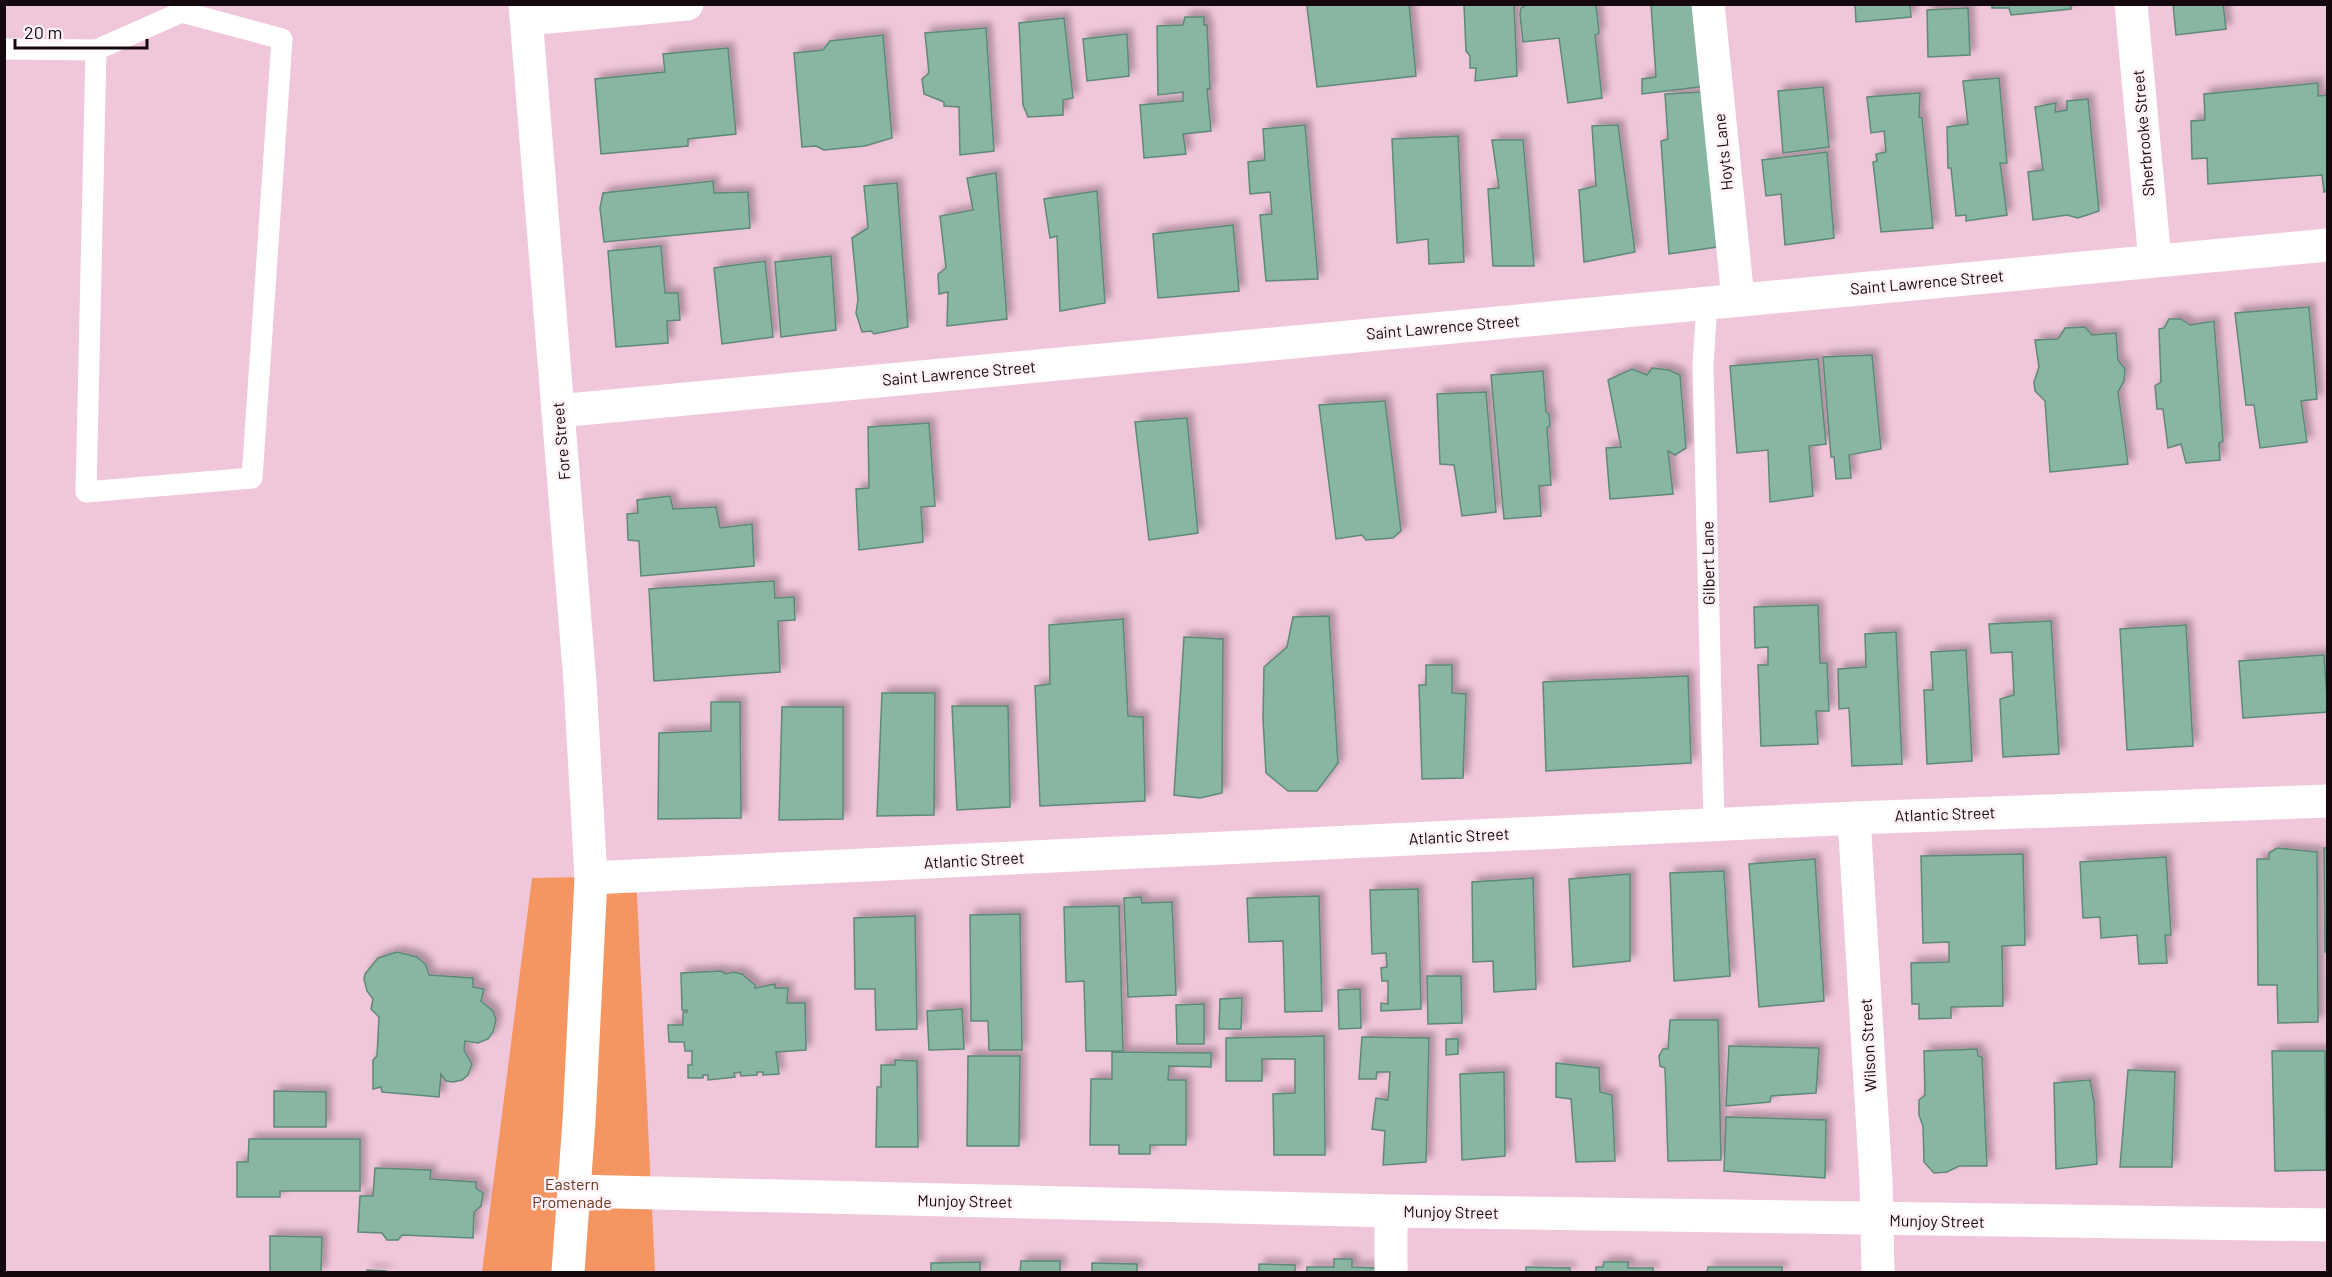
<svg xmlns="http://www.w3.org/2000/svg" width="2332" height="1277" viewBox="0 0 2332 1277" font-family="Barlow,sans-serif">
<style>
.green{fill:#f59562}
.building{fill:#89b5a3;stroke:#5e8978;stroke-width:1.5;filter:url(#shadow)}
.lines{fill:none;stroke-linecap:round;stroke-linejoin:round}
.service{stroke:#fff;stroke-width:21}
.minor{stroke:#fff;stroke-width:33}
.tertiary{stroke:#fff;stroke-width:33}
.labels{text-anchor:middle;stroke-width:5;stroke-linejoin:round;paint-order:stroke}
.street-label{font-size:16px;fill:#16080f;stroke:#fef1f7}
.park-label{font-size:16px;fill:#69381e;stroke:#fef1f7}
</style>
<defs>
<filter id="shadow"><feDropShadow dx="5.5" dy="-5.5" stdDeviation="3" flood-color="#0004"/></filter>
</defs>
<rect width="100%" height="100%" fill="#f0c6da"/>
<path class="green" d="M 636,876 L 655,1272 L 482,1272 L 532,878 Z"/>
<path class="building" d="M 1309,4 L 1409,4 L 1416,76 L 1317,87 L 1307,7 Z
M 1464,4 L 1514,4 L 1517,76 L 1475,81 L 1476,68 L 1470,68 L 1470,56 L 1466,51 Z
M 1528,4 L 1596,4 L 1599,33 L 1595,35 L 1602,98 L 1568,103 L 1559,38 L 1523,42 L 1520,14 L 1521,8 Z
M 1651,4 L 1700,4 L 1707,86 L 1642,94 L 1642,79 L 1656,77 Z
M 1855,4 L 1910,4 L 1911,17 L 1856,22 Z
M 1992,4 L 2071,4 L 2071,9 L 2011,15 L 2009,8 L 1992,8 Z
M 2173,4 L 2223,4 L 2226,29 L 2176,35 Z
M 1968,8 L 1970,55 L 1928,57 L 1927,10 Z
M 1185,17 L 1204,17 L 1204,25 L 1207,25 L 1210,89 L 1207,89 L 1211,131 L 1183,134 L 1186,154 L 1144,158 L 1140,105 L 1183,101 L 1183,92 L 1158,95 L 1157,26 L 1183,25 Z
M 1064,18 L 1073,98 L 1063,100 L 1063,115 L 1028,117 L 1023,105 L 1019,23 Z
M 986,28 L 994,151 L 960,155 L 959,107 L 944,106 L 944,102 L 924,94 L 922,79 L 929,73 L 925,33 Z
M 1127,34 L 1129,76 L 1087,81 L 1083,39 Z
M 883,35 L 892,138 L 865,146 L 824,150 L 816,146 L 802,147 L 794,53 L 823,50 L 830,41 Z
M 728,48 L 736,134 L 688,139 L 688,146 L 601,154 L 595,79 L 665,72 L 663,54 Z
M 1999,78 L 2007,163 L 2000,163 L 2007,215 L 1966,221 L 1966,215 L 1956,216 L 1951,168 L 1948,168 L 1947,127 L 1968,124 L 1963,81 Z
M 2318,83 L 2318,96 L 2328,95 L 2328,191 L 2324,192 L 2322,175 L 2208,184 L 2207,158 L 2192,159 L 2191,121 L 2205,120 L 2204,94 Z
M 1823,87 L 1829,147 L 1783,153 L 1778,91 Z
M 1703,92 L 1717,247 L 1669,254 L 1661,141 L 1668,139 L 1665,94 Z
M 1920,93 L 1919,117 L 1922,118 L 1933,228 L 1881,232 L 1873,162 L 1877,161 L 1876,154 L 1886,152 L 1884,131 L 1871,133 L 1867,97 Z
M 2088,99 L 2099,211 L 2078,218 L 2067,215 L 2033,220 L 2028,172 L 2043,170 L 2035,107 L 2056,103 L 2055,112 L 2067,110 L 2067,101 Z
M 1305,125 L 1318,279 L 1266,281 L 1260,215 L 1272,214 L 1270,192 L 1250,194 L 1248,162 L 1265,160 L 1263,129 Z
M 1618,125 L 1635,252 L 1584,262 L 1579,190 L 1596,186 L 1592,126 Z
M 1458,136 L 1464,262 L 1429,264 L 1428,239 L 1397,243 L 1392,139 Z
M 1492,140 L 1523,140 L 1534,266 L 1493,266 L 1488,189 L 1499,188 Z
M 1827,152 L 1834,238 L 1785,245 L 1781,194 L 1766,196 L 1762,160 Z
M 996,173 L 1007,319 L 947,326 L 948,292 L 939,294 L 938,274 L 946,268 L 940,216 L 973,210 L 967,178 Z
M 713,181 L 714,193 L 748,192 L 750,228 L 604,242 L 600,208 L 603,193 Z
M 897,183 L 908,327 L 874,334 L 871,331 L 862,332 L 856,313 L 858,300 L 852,238 L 868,228 L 864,186 Z
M 1097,191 L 1105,303 L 1060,311 L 1057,236 L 1050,238 L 1044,199 Z
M 1233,225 L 1239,291 L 1158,298 L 1153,234 Z
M 661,246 L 665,293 L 678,293 L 680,320 L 667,321 L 668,343 L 616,347 L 608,251 Z
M 831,256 L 836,330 L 781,337 L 775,262 Z
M 765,261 L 773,337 L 722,344 L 714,268 Z
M 2309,307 L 2317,399 L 2301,401 L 2307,442 L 2260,448 L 2254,405 L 2246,405 L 2235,313 Z
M 2169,319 L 2181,319 L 2190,325 L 2214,321 L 2223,441 L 2219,443 L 2220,460 L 2186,463 L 2181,444 L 2168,448 L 2163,409 L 2157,409 L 2155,386 L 2161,382 L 2159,329 L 2164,328 Z
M 2085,327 L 2092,335 L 2116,333 L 2118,360 L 2125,369 L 2124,381 L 2118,392 L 2128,464 L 2050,472 L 2045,401 L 2035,391 L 2034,382 L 2039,367 L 2035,340 L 2058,339 L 2065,328 Z
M 1872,355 L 1881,449 L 1849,455 L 1851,478 L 1836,479 L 1834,457 L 1831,457 L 1823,357 Z
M 1818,359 L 1826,444 L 1809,446 L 1813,496 L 1770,502 L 1768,450 L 1737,453 L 1730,366 Z
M 1652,368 L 1669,370 L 1680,375 L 1686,448 L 1675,455 L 1668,451 L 1673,494 L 1610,499 L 1606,448 L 1621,447 L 1608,380 L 1632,369 L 1647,375 Z
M 1543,371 L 1546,412 L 1549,414 L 1550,426 L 1547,428 L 1551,485 L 1539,486 L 1541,516 L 1504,519 L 1491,375 Z
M 1486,392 L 1496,512 L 1462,516 L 1454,465 L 1440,464 L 1437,394 Z
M 1385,401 L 1401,531 L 1393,538 L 1366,540 L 1362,535 L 1336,539 L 1319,405 Z
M 1187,418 L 1198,533 L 1149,540 L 1135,422 Z
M 929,423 L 935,506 L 921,507 L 923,542 L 859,550 L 856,489 L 869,488 L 868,427 Z
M 670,496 L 673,509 L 716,507 L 720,528 L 752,524 L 754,566 L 641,576 L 639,541 L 628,540 L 627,514 L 638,513 L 637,500 Z
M 774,581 L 775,598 L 794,597 L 795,620 L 778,621 L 780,672 L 654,681 L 649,589 Z
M 1818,605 L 1820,663 L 1827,663 L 1829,711 L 1816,711 L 1818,744 L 1761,746 L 1758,665 L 1768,665 L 1768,647 L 1755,648 L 1754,607 Z
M 1329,616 L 1338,763 L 1317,791 L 1288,791 L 1266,773 L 1263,719 L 1264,667 L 1287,647 L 1293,617 Z
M 1123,619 L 1128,716 L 1143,717 L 1145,801 L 1040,806 L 1035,686 L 1050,684 L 1049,625 Z
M 2051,621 L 2059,754 L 2003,757 L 2000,699 L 2014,695 L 2012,652 L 1991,653 L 1989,624 Z
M 2186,625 L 2193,746 L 2127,750 L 2120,629 Z
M 1896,632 L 1902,764 L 1852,766 L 1849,708 L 1839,709 L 1838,669 L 1866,667 L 1865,634 Z
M 1184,637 L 1223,639 L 1222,793 L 1200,798 L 1174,795 Z
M 1966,650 L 1972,761 L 1927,764 L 1924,690 L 1933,690 L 1931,652 Z
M 2324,655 L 2328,712 L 2243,718 L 2239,661 Z
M 1426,665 L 1452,665 L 1452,693 L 1466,694 L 1463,778 L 1422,779 L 1419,685 L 1426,685 Z
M 1688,676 L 1691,763 L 1546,771 L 1543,682 Z
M 882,693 L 935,693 L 934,815 L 877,816 Z
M 711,702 L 740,702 L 741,818 L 658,819 L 659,733 L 711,731 Z
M 952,706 L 1008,706 L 1010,807 L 957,810 Z
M 782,707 L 843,707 L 843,819 L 779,820 Z
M 2277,848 L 2317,852 L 2318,1022 L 2278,1023 L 2277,985 L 2258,985 L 2257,859 L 2269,859 L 2269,853 Z
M 2324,848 L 2328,848 L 2328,952 L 2325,952 Z
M 2023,854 L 2025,945 L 2002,946 L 2003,1006 L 1951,1007 L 1951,1018 L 1919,1019 L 1919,1004 L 1912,1004 L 1911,963 L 1949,962 L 1949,942 L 1923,943 L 1921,856 Z
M 2166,857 L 2171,935 L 2165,935 L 2167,963 L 2139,964 L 2137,935 L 2101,938 L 2100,917 L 2083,918 L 2080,862 Z
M 1815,859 L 1824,1001 L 1759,1007 L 1749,864 Z
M 1724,871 L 1730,976 L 1674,981 L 1670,873 Z
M 1630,874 L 1630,961 L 1573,967 L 1569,879 Z
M 1533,878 L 1536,989 L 1494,992 L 1493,961 L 1473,962 L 1472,882 Z
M 1418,889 L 1421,1009 L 1381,1011 L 1381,1003 L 1388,1004 L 1388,981 L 1382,981 L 1381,968 L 1387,967 L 1386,953 L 1372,954 L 1370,890 Z
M 1319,896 L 1322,1011 L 1285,1012 L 1283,941 L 1249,942 L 1247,898 Z
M 1141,897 L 1142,903 L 1172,902 L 1176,995 L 1128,997 L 1124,898 Z
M 1119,906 L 1123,1051 L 1086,1051 L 1084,981 L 1066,982 L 1064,907 Z
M 1020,914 L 1022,1050 L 989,1050 L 988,1021 L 971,1021 L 970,915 Z
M 915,916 L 917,1029 L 876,1030 L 875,989 L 855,989 L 854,918 Z
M 397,952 L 417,957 L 426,965 L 429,975 L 473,978 L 473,987 L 484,989 L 481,1001 L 493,1011 L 496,1020 L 493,1032 L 488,1039 L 478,1043 L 465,1041 L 464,1050 L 472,1064 L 468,1075 L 462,1080 L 453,1082 L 446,1081 L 441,1074 L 439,1097 L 382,1092 L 381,1087 L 373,1089 L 373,1060 L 377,1056 L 379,1017 L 371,1009 L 373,999 L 367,991 L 364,979 L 365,974 L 378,958 Z
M 721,971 L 726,974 L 733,972 L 742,974 L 755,985 L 755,988 L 775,984 L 775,988 L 788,988 L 787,1003 L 805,1003 L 806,1050 L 776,1052 L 779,1074 L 763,1075 L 763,1072 L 757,1072 L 757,1075 L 741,1076 L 740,1072 L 734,1073 L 735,1077 L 708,1080 L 708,1075 L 703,1075 L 703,1078 L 688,1078 L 688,1065 L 692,1065 L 692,1051 L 685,1051 L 684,1042 L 669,1042 L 668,1025 L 683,1025 L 683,1012 L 687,1012 L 687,1010 L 682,1010 L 681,973 Z
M 1427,976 L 1461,976 L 1462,1023 L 1428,1024 Z
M 1360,989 L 1361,1028 L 1339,1029 L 1338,990 Z
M 1242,998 L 1241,1029 L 1219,1029 L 1220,999 Z
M 1204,1004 L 1204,1044 L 1177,1044 L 1176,1005 Z
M 962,1009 L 964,1049 L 929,1050 L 927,1011 Z
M 1670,1020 L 1718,1020 L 1721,1160 L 1668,1161 L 1665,1068 L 1660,1066 L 1659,1056 L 1663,1049 L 1668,1049 Z
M 1324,1036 L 1325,1155 L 1274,1155 L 1273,1094 L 1295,1093 L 1295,1059 L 1262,1059 L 1262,1081 L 1226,1081 L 1226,1038 Z
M 1362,1037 L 1429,1038 L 1426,1162 L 1383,1165 L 1385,1131 L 1372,1129 L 1376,1098 L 1388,1100 L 1390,1072 L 1377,1072 L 1376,1079 L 1359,1079 Z
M 1446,1039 L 1458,1039 L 1458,1054 L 1446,1055 Z
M 1729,1046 L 1819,1048 L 1816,1093 L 1771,1096 L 1770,1102 L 1726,1106 Z
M 1977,1049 L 1978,1056 L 1982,1057 L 1987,1166 L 1959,1166 L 1947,1172 L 1934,1173 L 1924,1162 L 1923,1126 L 1919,1115 L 1919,1100 L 1925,1095 L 1924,1051 Z
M 2272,1051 L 2325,1051 L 2326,1170 L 2275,1171 Z
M 1112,1052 L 1211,1053 L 1211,1067 L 1169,1066 L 1168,1080 L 1186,1080 L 1186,1145 L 1150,1145 L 1150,1154 L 1119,1154 L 1119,1145 L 1090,1145 L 1091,1079 L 1112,1079 Z
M 968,1056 L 1020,1056 L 1019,1146 L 967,1146 Z
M 895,1060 L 917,1061 L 918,1147 L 876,1147 L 877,1087 L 881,1087 L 881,1065 L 895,1065 Z
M 1556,1063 L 1599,1068 L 1600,1092 L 1612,1095 L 1615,1161 L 1576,1162 L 1571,1099 L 1556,1097 Z
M 2128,1070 L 2175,1072 L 2172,1167 L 2120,1167 Z
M 1504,1072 L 1505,1156 L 1462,1160 L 1460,1074 Z
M 2090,1080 L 2094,1102 L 2097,1164 L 2056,1169 L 2054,1083 Z
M 274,1091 L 326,1092 L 326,1127 L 274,1127 Z
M 1726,1117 L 1826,1120 L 1825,1178 L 1724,1171 Z
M 249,1139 L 360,1139 L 360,1191 L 280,1191 L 280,1197 L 237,1197 L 237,1162 L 248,1162 Z
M 375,1168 L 431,1170 L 430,1179 L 476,1182 L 476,1188 L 483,1193 L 481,1206 L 474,1212 L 473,1238 L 402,1235 L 398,1240 L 387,1240 L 382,1233 L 358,1232 L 360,1196 L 373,1196 Z
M 270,1236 L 322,1237 L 321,1272 L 270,1272 Z
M 1334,1259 L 1352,1259 L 1352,1267 L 1379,1268 L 1379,1272 L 1307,1272 L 1307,1267 L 1334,1267 Z
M 1021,1261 L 1060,1261 L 1060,1272 L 1020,1272 Z
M 980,1262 L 980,1272 L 931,1272 L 931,1263 Z
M 1604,1262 L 1628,1262 L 1628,1268 L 1653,1268 L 1653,1272 L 1596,1272 L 1596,1267 L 1603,1267 Z
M 1092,1263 L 1137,1264 L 1137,1272 L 1092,1272 Z
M 1259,1264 L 1295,1265 L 1295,1272 L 1259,1272 Z
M 1526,1267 L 1570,1268 L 1570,1272 L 1526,1272 Z
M 1708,1267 L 1782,1267 L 1782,1272 L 1707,1272 Z
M 367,1270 L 386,1271 L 386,1272 L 367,1272 Z"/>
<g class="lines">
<path class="service" d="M 4,49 L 96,50 L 182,12 L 282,39 L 252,478 L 86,492 L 96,50
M 1707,302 L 1703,365 L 1714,824"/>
<path class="minor" d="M 1708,4 L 1738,299
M 2131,4 L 2155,261
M 527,19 L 687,4
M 558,411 L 2328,245
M 1854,818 L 1876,1181 L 1878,1272
M 591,878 L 1854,818 L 2328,801
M 575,1191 L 1391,1211 L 2328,1225
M 1391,1272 L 1391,1211"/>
<path class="tertiary" d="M 525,4 L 580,682 L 591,878 L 579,1121 L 568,1272"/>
</g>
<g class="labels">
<g class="street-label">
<text transform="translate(2143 133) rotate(-95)" y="6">Sherbrooke Street</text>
<text transform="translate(1723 152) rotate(-96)" y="6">Hoyts Lane</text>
<text transform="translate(1927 282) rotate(-5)" y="6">Saint Lawrence Street</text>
<text transform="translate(1443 327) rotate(-5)" y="6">Saint Lawrence Street</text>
<text transform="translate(959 373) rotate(-5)" y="6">Saint Lawrence Street</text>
<text transform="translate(561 441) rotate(-95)" y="6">Fore Street</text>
<text transform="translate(1708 563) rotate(-91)" y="6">Gilbert Lane</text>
<text transform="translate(1945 814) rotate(-2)" y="6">Atlantic Street</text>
<text transform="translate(1459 836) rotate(-3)" y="6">Atlantic Street</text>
<text transform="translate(974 860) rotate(-3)" y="6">Atlantic Street</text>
<text transform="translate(1868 1045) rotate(-93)" y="6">Wilson Street</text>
<text transform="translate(965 1201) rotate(1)" y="6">Munjoy Street</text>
<text transform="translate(1451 1212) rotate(1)" y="6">Munjoy Street</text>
<text transform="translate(1937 1221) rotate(1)" y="6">Munjoy Street</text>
</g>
<g class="park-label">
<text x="572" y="1190">Eastern<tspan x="572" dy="18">Promenade</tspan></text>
</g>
</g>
<rect width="2332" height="1277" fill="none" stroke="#16080f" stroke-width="12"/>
<path d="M15 39v9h132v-9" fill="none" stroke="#16080f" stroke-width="3"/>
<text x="24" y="39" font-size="18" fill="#16080f" stroke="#fef1f7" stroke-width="4.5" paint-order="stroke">20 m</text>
</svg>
